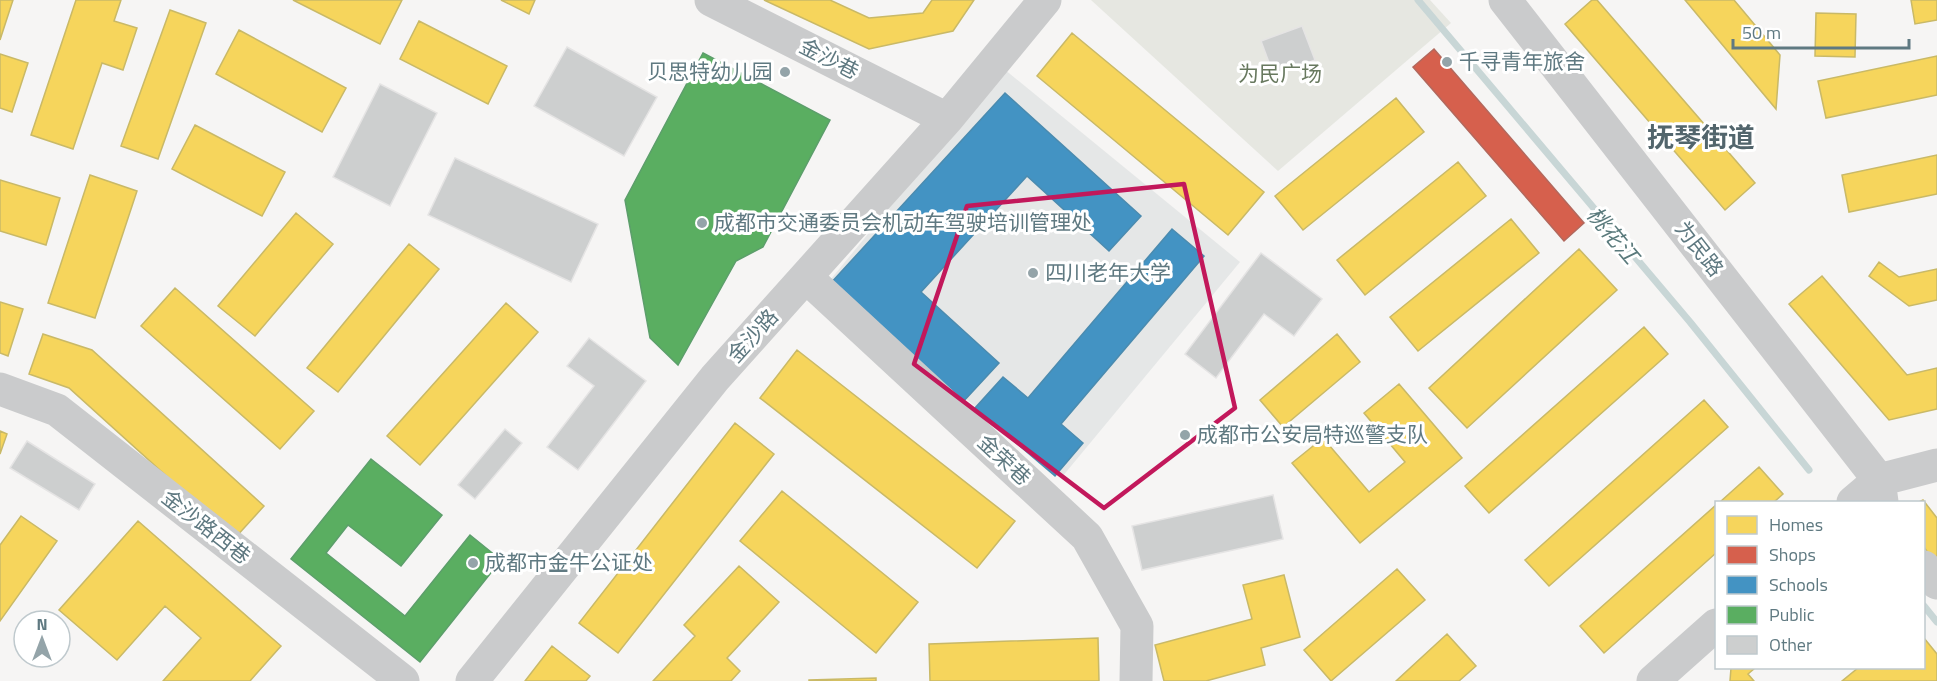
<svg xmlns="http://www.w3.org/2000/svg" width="1937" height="681" viewBox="0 0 1937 681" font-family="'Titillium Web','Noto Sans SC',sans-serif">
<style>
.built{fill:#e5e7e7}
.green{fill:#e6e7e1}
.homes{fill:#f6d55c;stroke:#c9b967;stroke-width:1.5}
.shops{fill:#d6604d;stroke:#b2685d;stroke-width:1.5}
.schools{fill:#4393c3;stroke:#4b8baf;stroke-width:1.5}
.public{fill:#5aae61;stroke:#5c9e6b;stroke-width:1.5}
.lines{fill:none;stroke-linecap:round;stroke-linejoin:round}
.stream{stroke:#c8d6d6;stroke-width:7}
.building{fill:#cdcfcf;stroke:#e5e4e4;stroke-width:1.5}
.minor{stroke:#cacbcc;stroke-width:33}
.marked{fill:none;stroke:#c2185b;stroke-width:4.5;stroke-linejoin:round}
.poi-dot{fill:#94a4a9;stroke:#fff;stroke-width:2}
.labels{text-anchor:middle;stroke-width:6;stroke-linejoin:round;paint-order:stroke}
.street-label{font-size:21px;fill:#5f7981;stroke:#fff}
.poi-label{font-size:21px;fill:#5f7981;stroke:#fff;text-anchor:start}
.park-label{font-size:21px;fill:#68795f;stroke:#fff}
.water-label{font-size:22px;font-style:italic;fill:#5a7a7c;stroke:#fff}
.district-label{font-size:27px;font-weight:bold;fill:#52656c;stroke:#fff}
</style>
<rect width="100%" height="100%" fill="#f6f5f4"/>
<path class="built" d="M 1004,69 L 1240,262 L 1062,477 L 826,285 Z"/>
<path class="green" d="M 1091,0 L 1430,0 L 1451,23 L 1278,171 Z"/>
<path class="homes" d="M 0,0 L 13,0 L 0,40 Z
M 76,0 L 121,0 L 114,21 L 137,28 L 123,70 L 102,63 L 73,149 L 31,135 Z
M 293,0 L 402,0 L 380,44 Z
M 501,0 L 535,0 L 529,14 Z
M 764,0 L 830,0 L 869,18 L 923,13 L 932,0 L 974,0 L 953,31 L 869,49 Z
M 1592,0 L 1597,0 L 1755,183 L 1725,210 L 1565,24 Z
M 1685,0 L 1734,0 L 1780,55 L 1776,109 Z
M 1911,0 L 1937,0 L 1937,20 L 1915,24 Z
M 170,10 L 206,23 L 158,159 L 121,146 Z
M 1816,13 L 1856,14 L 1855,57 L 1815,56 Z
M 419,21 L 507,66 L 488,104 L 400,59 Z
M 239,30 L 346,88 L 322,132 L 216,74 Z
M 1072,33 L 1264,192 L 1228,235 L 1037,76 Z
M 0,54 L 28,63 L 12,112 L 0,108 Z
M 1937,56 L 1937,95 L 1826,118 L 1818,81 Z
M 1396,98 L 1424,132 L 1303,230 L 1275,196 Z
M 195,125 L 285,172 L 262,216 L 172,169 Z
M 1937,155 L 1937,194 L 1849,212 L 1842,175 Z
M 1458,162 L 1486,196 L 1365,295 L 1337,260 Z
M 90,175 L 137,191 L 95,318 L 48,303 Z
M 0,180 L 60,198 L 46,245 L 0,231 Z
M 296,213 L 333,244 L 255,336 L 218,306 Z
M 1511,219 L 1539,253 L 1418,351 L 1390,317 Z
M 409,244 L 439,269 L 338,392 L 307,368 Z
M 1579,249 L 1617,290 L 1467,428 L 1429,388 Z
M 1879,262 L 1899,277 L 1937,269 L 1937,300 L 1909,306 L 1869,276 Z
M 1822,276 L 1907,375 L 1937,368 L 1937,409 L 1889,420 L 1789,304 Z
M 175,288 L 314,411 L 280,449 L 141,326 Z
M 0,302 L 23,309 L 8,356 L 0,353 Z
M 506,303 L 538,332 L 420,465 L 387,436 Z
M 1644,327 L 1668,354 L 1489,513 L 1465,486 Z
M 43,334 L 92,350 L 264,506 L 235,538 L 69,388 L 29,374 Z
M 1337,334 L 1360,362 L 1283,427 L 1260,400 Z
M 797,350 L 1015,521 L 977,568 L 760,398 Z
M 1399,384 L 1462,458 L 1360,543 L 1292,463 L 1323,438 L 1369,492 L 1405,462 L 1364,413 Z
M 1704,400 L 1728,427 L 1549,586 L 1525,560 Z
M 735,423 L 774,454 L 618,653 L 579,623 Z
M 0,431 L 7,434 L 0,454 Z
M 1759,467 L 1783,494 L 1774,502 L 1720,502 Z
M 782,491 L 918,602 L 876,653 L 740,541 Z
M 1923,500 L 1937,518 L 1937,566 L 1924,547 L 1924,502 L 1919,502 Z
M 1716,505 L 1716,553 L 1604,653 L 1580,626 Z
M 21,516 L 57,541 L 0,621 L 0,545 Z
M 138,521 L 281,646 L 250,681 L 163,681 L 201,638 L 165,606 L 117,660 L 59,610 Z
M 739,566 L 779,602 L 727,658 L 740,671 L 731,681 L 653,681 L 695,636 L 684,625 Z
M 1397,569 L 1425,600 L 1331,681 L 1304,650 Z
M 1284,575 L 1300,637 L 1261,648 L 1265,665 L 1206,681 L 1164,681 L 1155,645 L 1252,619 L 1243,585 Z
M 1447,634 L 1476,666 L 1459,681 L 1396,681 Z
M 1098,638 L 1099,681 L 930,681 L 929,644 Z
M 1924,638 L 1937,654 L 1937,681 L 1842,681 L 1858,668 L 1924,668 Z
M 552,646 L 590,676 L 586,681 L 525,681 Z
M 1731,668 L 1755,668 L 1748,674 L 1754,681 L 1730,681 Z
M 876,678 L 876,681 L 809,681 L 809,680 Z"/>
<path class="shops" d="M 1434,49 L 1584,223 L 1564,241 L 1413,67 Z"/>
<path class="schools" d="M 1005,93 L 1141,216 L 1109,251 L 1027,176 L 921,292 L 999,363 L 962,403 L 830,284 Z
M 1172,229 L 1204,256 L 1061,424 L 1083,443 L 1055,476 L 975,408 L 1003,377 L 1028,398 Z"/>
<path class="public" d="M 703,53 L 830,120 L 763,247 L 736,261 L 678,365 L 650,338 L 625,200 Z
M 371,459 L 442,515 L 401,566 L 348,525 L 326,553 L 405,616 L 470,535 L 501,560 L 420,662 L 291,559 Z"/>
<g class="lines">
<path class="stream" d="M 1418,0 L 1690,322 L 1809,470
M 1924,606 L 1937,622"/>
</g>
<path class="building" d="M 1302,26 L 1315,60 L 1274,76 L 1261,41 Z
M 567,47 L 657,97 L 624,156 L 534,106 Z
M 380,84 L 437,113 L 390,206 L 333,177 Z
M 455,158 L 598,224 L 571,282 L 428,215 Z
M 1261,253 L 1322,299 L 1294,336 L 1264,314 L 1216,378 L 1185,354 Z
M 589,338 L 646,381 L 578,470 L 547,447 L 594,386 L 567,366 Z
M 505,429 L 522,443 L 475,499 L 458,485 Z
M 27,441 L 95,484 L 79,510 L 10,468 Z
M 1273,495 L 1283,539 L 1142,570 L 1132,526 Z"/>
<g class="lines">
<path class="minor" d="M 711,0 L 947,119
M 1505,0 L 1879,480 L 1882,502
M 806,277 L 1087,537 L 1137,626 L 1136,681
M 0,389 L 57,410 L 403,681
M 1853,502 L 1879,480 L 1937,465
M 1924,567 L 1937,583
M 472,681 L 715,378 L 947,119 L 1045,0
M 1653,681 L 1716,625"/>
</g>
<path class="marked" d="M 1184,184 L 1235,408 L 1104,508 L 914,364 L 967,206 Z"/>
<g class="poi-dot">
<circle cx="1447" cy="62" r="6"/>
<circle cx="785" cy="72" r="6"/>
<circle cx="702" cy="223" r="6"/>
<circle cx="1033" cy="273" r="6"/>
<circle cx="1185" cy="435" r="6"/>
<circle cx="473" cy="563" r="6"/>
</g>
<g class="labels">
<g class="street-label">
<text transform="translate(829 59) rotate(27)" y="7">金沙巷</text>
<text transform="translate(1699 249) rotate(52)" y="7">为民路</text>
<text transform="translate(753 336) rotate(-48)" y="7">金沙路</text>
<text transform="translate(1004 460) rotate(43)" y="7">金荣巷</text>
<text transform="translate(206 527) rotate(38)" y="7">金沙路西巷</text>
</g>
<g class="poi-label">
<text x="1459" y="69">千寻青年旅舍</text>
<text x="773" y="79" text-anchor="end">贝思特幼儿园</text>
<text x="714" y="230">成都市交通委员会机动车驾驶培训管理处</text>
<text x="1045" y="280">四川老年大学</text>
<text x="1197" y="442">成都市公安局特巡警支队</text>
<text x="485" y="570">成都市金牛公证处</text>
</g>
<g class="park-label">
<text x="1280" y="81">为民广场</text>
</g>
<g class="water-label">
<text transform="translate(1613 235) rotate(50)" y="8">桃花江</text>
</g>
<g class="district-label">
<text x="1701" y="147">抚琴街道</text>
</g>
</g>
<rect x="1715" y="501" width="210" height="168" fill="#ffffff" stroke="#bfc9cd" stroke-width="1.5"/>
<rect x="1727" y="516" width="30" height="18" fill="#f6d55c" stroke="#bfc9cd" stroke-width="1.5"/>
<text x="1769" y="531" font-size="18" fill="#5f7981">Homes</text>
<rect x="1727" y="546" width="30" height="18" fill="#d6604d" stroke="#bfc9cd" stroke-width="1.5"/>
<text x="1769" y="561" font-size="18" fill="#5f7981">Shops</text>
<rect x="1727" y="576" width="30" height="18" fill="#4393c3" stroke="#bfc9cd" stroke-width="1.5"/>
<text x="1769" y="591" font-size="18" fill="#5f7981">Schools</text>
<rect x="1727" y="606" width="30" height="18" fill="#5aae61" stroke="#bfc9cd" stroke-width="1.5"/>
<text x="1769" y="621" font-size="18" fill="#5f7981">Public</text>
<rect x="1727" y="636" width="30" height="18" fill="#cdcfcf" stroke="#bfc9cd" stroke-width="1.5"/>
<text x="1769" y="651" font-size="18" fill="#5f7981">Other</text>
<g transform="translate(42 639)"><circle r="28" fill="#ffffff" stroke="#bfc9cd" stroke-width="1.5"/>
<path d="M0-4.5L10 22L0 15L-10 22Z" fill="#94a4a9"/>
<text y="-9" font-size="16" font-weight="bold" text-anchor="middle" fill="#5f7981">N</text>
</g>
<path d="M1733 39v9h176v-9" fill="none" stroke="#5f7981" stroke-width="3"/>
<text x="1742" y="39" font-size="18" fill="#5f7981" stroke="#ffffff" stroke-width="4.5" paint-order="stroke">50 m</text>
</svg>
